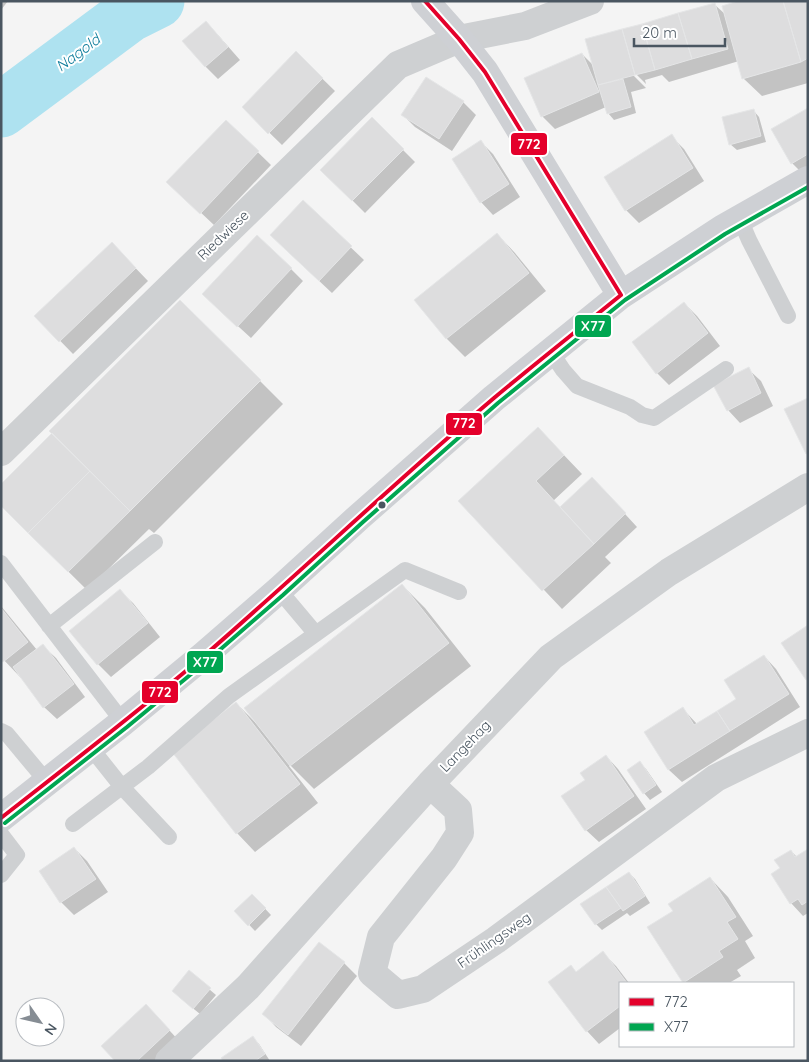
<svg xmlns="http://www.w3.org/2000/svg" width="809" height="1062" viewBox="0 0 809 1062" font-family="Quicksand,sans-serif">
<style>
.shadow{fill:#0003}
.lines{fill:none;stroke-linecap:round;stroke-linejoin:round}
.river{stroke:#aee2f0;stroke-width:55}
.building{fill:#ddddde;stroke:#e5e6e7}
.lane{stroke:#ced0d2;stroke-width:16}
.street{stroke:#ced0d2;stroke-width:28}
.secondary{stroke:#ced0d4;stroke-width:28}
.bus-1-casing{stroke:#fff;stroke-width:8}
.bus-2-casing{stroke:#fff;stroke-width:8}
.bus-1{stroke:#e4002b;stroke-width:4}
.bus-2{stroke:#00a651;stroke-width:4}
.bus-dot{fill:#4a5661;stroke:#fff;stroke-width:2}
.labels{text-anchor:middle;stroke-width:4;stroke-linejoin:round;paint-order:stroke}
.street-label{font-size:14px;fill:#4a5661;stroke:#fff}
.water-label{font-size:15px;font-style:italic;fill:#0c7c9b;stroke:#fff}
.line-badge{stroke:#fff;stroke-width:2}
.badge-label{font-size:14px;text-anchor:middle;font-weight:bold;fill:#fff}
</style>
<rect width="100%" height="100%" fill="#f4f4f4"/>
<path class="shadow" d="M 1,1 L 8,1 L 1,10 Z
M 808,1 L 808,83 L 762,96 L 743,78 L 739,61 L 669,82 L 662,75 L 645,80 L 646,84 L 632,70 L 630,72 L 646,88 L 631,92 L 636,113 L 614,120 L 608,113 L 606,107 L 555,129 L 542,116 L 582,54 L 595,67 L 714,4 L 726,15 Z
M 206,22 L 218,35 L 240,60 L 218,79 L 205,66 Z
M 296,53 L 335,91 L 282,145 L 243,107 Z
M 463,102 L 476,115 L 452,151 L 415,127 L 403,115 Z
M 808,109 L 808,174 L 805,176 L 792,163 L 773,130 Z
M 753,110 L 759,117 L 766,142 L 737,150 L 730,144 Z
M 372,119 L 415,162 L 365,213 L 322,170 Z
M 226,121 L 271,165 L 214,225 L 181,194 Z
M 671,136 L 684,149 L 704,181 L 639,223 L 626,210 Z
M 481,142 L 493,154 L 520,197 L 493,215 L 481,202 Z
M 303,202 L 364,260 L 332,293 L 284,248 Z
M 497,234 L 515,253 L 546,291 L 465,357 L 447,339 L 416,300 Z
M 124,256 L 148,281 L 73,354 L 36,316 Z
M 291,269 L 303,281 L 251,338 L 217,307 Z
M 180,301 L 283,404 L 154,533 L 149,529 L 87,590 L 1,505 Z
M 684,303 L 697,316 L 720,346 L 669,385 L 657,373 Z
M 748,369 L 761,381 L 773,406 L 740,423 L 728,410 Z
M 538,428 L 582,474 L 553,501 L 560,508 L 592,478 L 637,527 L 605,557 L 611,563 L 562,609 L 460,501 Z
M 402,585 L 425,608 L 471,666 L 314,789 L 290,765 L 289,766 L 318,803 L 255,852 L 237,833 L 236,703 L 256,723 Z
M 120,591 L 133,603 L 160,637 L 111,677 L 98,664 L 71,631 Z
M 1,606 L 37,650 L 43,646 L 56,658 L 85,697 L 57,719 L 44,707 L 22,679 L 1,657 Z
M 764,656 L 776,669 L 800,707 L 682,782 L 669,770 L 646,732 L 683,709 L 697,724 L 737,699 Z
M 606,756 L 618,769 L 646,809 L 599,842 L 586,830 Z
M 640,763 L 646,769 L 662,792 L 650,800 L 644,793 L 629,771 Z
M 74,848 L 87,861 L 108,892 L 74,915 L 61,902 L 41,871 Z
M 808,850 L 808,913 L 803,916 L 791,903 L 781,869 L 791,851 L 797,857 Z
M 629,873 L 635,879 L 650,903 L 630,916 L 627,913 L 602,930 L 596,924 Z
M 710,878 L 728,897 L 753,936 L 745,941 L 755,958 L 737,970 L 741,976 L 729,983 L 685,983 L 684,982 L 674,911 Z
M 252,895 L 271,915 L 255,931 L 236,911 Z
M 603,953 L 616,966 L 629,983 L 620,983 L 620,1028 L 599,1044 L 587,1031 L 550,982 L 571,967 L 577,973 Z
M 344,963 L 357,976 L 301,1046 L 276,1027 L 264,1014 Z
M 189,972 L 216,995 L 200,1014 L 179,997 Z
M 158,1018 L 181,1043 L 163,1061 L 117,1061 Z
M 253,1038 L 259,1044 L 270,1061 L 225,1061 Z"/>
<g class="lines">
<path class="river" d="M 1,110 L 129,15 L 157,1"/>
</g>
<path class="building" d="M 738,1 L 783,1 L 801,62 L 742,79 L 722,6 Z
M 783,1 L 808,1 L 808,58 L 801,62 Z
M 715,3 L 728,49 L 692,59 L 678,13 Z
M 678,13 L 692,59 L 655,70 L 642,24 Z
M 206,21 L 228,47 L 205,67 L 182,41 Z
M 642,24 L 655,70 L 635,75 L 622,29 Z
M 622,29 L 635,75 L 598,85 L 585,39 Z
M 296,51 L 323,78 L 268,134 L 242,107 Z
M 582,53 L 599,92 L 541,117 L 524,78 Z
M 426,77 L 464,101 L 439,139 L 401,115 Z
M 623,79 L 631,107 L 607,114 L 598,85 Z
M 808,108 L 808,154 L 791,164 L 771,129 Z
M 754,109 L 761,136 L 729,145 L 722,117 Z
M 372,117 L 404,149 L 352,201 L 320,170 Z
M 226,120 L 259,151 L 200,214 L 166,182 Z
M 672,134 L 693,168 L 625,211 L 604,177 Z
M 481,140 L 509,184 L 480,203 L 452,159 Z
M 303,200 L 352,246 L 319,281 L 270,235 Z
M 497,233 L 529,273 L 446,339 L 414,300 Z
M 257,235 L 292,268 L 237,327 L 202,294 Z
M 112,242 L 136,268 L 59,342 L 34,316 Z
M 180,300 L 261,380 L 130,511 L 49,431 Z
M 684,302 L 708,333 L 656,374 L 632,342 Z
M 749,367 L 761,393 L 727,411 L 713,385 Z
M 808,398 L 808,453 L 806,454 L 784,409 Z
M 538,427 L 564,455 L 536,481 L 594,544 L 542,591 L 458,501 Z
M 52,433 L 90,471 L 28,533 L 1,506 L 1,484 Z
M 90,471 L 130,511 L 68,572 L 28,533 Z
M 592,477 L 626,513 L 594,544 L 560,507 Z
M 402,584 L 449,643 L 290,766 L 244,708 Z
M 120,589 L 148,623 L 97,665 L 69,631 Z
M 1,608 L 28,642 L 3,662 L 1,659 Z
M 808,625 L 808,679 L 806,680 L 781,643 Z
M 43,644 L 74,684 L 43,708 L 13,667 Z
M 764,655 L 789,694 L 730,731 L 717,711 L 736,699 L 724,680 Z
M 236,702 L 300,784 L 236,834 L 172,752 Z
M 683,707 L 694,725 L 717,711 L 730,731 L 668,770 L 644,732 Z
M 606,755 L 634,796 L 585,831 L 561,796 L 585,780 L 580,773 Z
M 640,761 L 656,785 L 643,794 L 627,770 Z
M 74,847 L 96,879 L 60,903 L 39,871 Z
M 808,849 L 808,901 L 802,905 L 798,899 L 790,904 L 771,874 L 780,868 L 774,860 L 791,850 L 795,857 Z
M 629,872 L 645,896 L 623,911 L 606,887 Z
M 710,877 L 736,917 L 727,922 L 738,939 L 719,951 L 723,957 L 683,983 L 647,927 L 673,911 L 668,904 Z
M 606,887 L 621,908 L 595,925 L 580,904 Z
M 252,894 L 266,908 L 248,926 L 234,911 Z
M 319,942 L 345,962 L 288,1035 L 262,1014 Z
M 603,951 L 627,983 L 620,983 L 620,1006 L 586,1032 L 548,982 L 571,965 L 576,972 Z
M 189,970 L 211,988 L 193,1009 L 172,991 Z
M 146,1004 L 170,1030 L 137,1061 L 115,1061 L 101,1046 Z
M 253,1036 L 265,1054 L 255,1061 L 223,1061 L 221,1058 Z"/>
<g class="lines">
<path class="lane" d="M 740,219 L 749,240 L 788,316
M 551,352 L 563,370 L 577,386 L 630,407 L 642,415 L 654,418 L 726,369
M 1,563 L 123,722
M 279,590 L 316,634
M 49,626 L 155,542
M 1,731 L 7,734 L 47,782
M 91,748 L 122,787 L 169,837
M 73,824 L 148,767 L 229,696 L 405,570 L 459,592
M 1,834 L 17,855 L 1,875"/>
<path class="street" d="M 1,452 L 398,65 L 459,39 L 525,26 L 590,1
M 430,784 L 458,810 L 460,833 L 444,858 L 381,937 L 372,973 L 398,995 L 423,989 L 496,940 L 716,778 L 808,733
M 169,1061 L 248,987 L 430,784 L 551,657 L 669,572 L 808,487"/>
<path class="secondary" d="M 425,1 L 459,39 L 485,72 L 621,295
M 1,818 L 123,722 L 203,656 L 279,590 L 359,517 L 494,398 L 621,295 L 722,229 L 808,180"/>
<defs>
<path id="bus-1" d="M 425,1 L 459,39 L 485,72 L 621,295
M 1,818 C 70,764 139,711 205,655 C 303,570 396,481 494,398 C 536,363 579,329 621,295"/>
<path id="bus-2" d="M 5,823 L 127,727 L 207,661 L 283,595 L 363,522 L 498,403 L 625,300 L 725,234 L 808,187"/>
</defs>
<use href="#bus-1" class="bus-1-casing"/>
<use href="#bus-2" class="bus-2-casing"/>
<use href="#bus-1" class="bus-1"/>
<use href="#bus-2" class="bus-2"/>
</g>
<circle class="bus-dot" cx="382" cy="505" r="4.5"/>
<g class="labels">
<g class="street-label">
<text transform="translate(223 235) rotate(-44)" y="5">Riedwiese</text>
<text transform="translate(465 746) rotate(-46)" y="5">Langehag</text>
<text transform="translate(494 940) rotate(-35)" y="5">Frühlingsweg</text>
</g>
<g class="water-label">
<text transform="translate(78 53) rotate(-37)" y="5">Nagold</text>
</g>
</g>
<g class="line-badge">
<rect x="510" y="132" width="38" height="24" rx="5" fill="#e4002b"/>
<rect x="574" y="314" width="38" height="24" rx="5" fill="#00a651"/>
<rect x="445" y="412" width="38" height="24" rx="5" fill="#e4002b"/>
<rect x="186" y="650" width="38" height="24" rx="5" fill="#00a651"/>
<rect x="141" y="680" width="38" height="24" rx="5" fill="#e4002b"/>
</g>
<g class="badge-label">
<text x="529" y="149">772</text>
<text x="593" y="331">X77</text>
<text x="464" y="428">772</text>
<text x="205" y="667">X77</text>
<text x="160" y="697">772</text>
</g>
<rect width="809" height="1062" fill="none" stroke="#4a5661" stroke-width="5"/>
<rect x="619" y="982" width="175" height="65" fill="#ffffff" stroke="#b7bbc0"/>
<rect x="629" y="998" width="25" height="8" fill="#e4002b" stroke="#b7bbc0"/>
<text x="664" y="1007" font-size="15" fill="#4a5661">772</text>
<rect x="629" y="1023" width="25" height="8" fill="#00a651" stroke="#b7bbc0"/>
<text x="664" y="1032" font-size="15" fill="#4a5661">X77</text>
<g transform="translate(40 1022) rotate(124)"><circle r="24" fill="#ffffff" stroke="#b7bbc0"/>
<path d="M0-4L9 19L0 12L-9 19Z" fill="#868d94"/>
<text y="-8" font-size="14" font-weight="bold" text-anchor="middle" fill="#4a5661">N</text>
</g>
<path d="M634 38v8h91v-8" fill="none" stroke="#4a5661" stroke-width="2.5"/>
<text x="642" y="38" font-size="15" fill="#4a5661" stroke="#ffffff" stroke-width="4" paint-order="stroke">20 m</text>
</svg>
